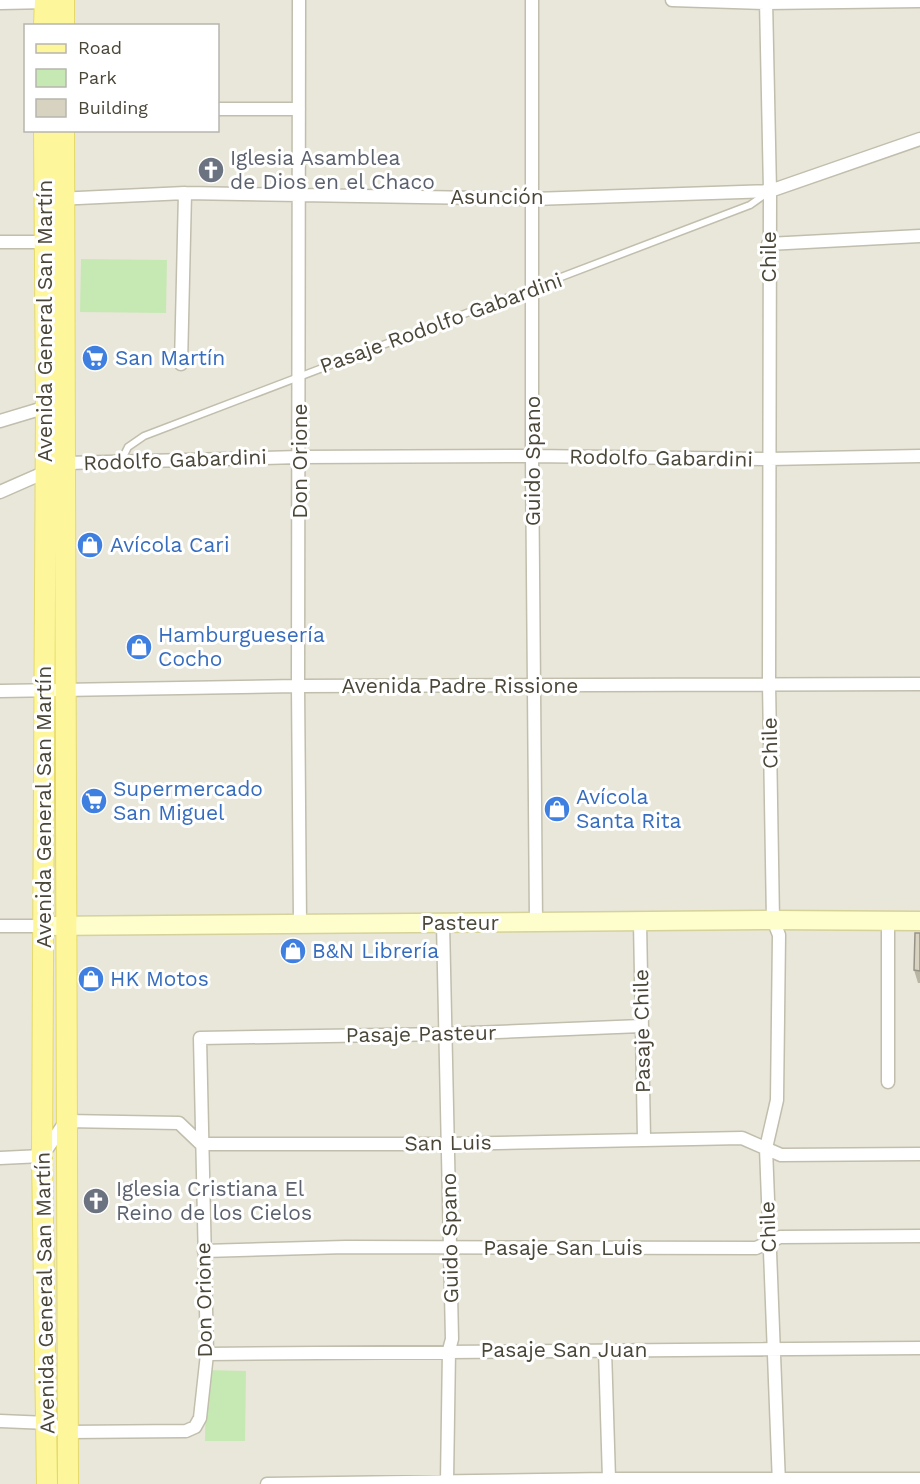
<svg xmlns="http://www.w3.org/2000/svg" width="920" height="1484" viewBox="0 0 920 1484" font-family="'Work Sans',sans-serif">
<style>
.residential{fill:#e9e7d9;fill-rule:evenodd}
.green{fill:#c6e9b4}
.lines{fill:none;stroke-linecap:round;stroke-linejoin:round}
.lane-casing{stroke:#c1bead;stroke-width:9}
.street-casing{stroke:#c1bead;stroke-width:15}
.secondary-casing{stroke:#d5d29a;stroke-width:21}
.primary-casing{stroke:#e4d96a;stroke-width:22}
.lane{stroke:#fff;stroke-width:6}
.street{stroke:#fff;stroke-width:12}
.secondary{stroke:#fefdcc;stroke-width:18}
.primary{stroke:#fef69b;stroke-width:20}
.wall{fill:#b9b5a5}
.building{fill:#d7d3c0;stroke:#969486;stroke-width:1.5}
.labels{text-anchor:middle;stroke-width:6;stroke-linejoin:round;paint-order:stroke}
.worship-label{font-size:21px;fill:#5b616d;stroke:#fff;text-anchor:start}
.street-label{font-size:21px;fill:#4a4638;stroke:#fff}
.shop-label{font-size:21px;fill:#366cbe;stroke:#fff;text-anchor:start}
</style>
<rect width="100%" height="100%" fill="#f5f4eb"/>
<path class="residential" d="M 0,0 L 920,0 L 920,1484 L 0,1484 ZM 26,26 L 218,26 L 218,130 L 26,130 Z"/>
<path class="green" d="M 81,259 L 167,260 L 166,313 L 80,312 Z
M 206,1370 L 246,1371 L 245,1441 L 205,1441 Z"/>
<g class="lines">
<defs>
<path id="lane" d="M 120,463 L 128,447 L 144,436 L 750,205 L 767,193"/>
<path id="street" d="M 299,0 L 298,686 L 300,922
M 532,0 L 532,456 L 536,922
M 672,0 L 766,3 L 920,1
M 766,0 L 770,191 L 769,683 L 773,920 L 779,935 L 777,1100 L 766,1148 L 779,1484
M 0,3 L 50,2
M 218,109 L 299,109
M 57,199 L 185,193 L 533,199 L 770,191 L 920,139
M 0,242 L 50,242
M 768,244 L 920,236
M 181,364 L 185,193
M 0,421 L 50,406
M 0,492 L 66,463 L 300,457 L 532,456 L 769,459 L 920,456
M 0,691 L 298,686 L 920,684
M 640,922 L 644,1139
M 888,922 L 888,1082
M 443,923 L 452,1339 L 449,1350 L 447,1481
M 0,926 L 44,926
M 0,1158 L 42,1156 L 66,1121 L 179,1123 L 201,1144 L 448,1144 L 742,1138 L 781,1155 L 920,1154
M 204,1251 L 346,1247 L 756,1248 L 780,1237 L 920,1236
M 605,1350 L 609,1479
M 207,1354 L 920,1348
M 0,1421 L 48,1423 L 67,1432 L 186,1431 L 195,1427 L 200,1418 L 207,1354 L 200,1038 L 447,1034 L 641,1026
M 267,1484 L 609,1479 L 920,1479"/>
<path id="secondary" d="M 44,926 L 773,920 L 920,921"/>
<path id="primary" d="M 64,0 L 64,26
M 44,26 L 45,0
M 44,130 L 46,406 L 42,1156 L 47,1484
M 64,130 L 68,1484"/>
</defs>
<use href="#lane" class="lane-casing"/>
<use href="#street" class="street-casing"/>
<use href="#secondary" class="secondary-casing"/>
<use href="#primary" class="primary-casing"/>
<use href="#lane" class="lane"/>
<use href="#street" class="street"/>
<use href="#secondary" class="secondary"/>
<use href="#primary" class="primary"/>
</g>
<path class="wall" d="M 920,933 L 920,983 L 918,983 L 914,970 Z"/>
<path class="building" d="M 915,933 L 920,933 L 920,971 L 914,970 Z"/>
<defs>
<symbol id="church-disc" viewBox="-11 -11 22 22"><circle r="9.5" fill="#6b7280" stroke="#fff"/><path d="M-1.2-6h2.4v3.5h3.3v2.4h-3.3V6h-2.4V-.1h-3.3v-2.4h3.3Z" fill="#fff"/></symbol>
<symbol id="supermarket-disc" viewBox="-11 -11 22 22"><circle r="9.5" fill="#3f7fe0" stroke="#fff"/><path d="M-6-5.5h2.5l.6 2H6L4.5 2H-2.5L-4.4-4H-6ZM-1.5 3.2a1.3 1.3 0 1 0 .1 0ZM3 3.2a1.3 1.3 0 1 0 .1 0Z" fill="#fff"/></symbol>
<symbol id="shop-disc" viewBox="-11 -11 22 22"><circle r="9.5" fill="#3f7fe0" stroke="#fff"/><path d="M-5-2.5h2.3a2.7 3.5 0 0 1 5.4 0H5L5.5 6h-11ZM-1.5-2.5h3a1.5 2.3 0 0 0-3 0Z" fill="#fff"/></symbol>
</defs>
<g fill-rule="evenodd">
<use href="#church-disc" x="196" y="155" width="30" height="30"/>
<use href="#supermarket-disc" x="80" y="343" width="30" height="30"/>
<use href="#shop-disc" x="75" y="530" width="30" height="30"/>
<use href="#shop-disc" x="124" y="632" width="30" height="30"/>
<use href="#supermarket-disc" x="79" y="786" width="30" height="30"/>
<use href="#shop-disc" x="542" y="794" width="30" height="30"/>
<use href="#shop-disc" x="278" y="936" width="30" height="30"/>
<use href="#shop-disc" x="76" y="964" width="30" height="30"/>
<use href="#church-disc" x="81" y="1186" width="30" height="30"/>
</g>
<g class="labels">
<g class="worship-label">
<text x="230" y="165">Iglesia Asamblea<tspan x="230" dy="24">de Dios en el Chaco</tspan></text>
<text x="116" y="1196">Iglesia Cristiana El<tspan x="116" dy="24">Reino de los Cielos</tspan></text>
</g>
<g class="street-label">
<text x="497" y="204">Asunción</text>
<text transform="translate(769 257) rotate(-90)" y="7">Chile</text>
<text transform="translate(45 321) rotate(-90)" y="7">Avenida General San Martín</text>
<text transform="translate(441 323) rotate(-20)" y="7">Pasaje Rodolfo Gabardini</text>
<text transform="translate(661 458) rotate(1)" y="7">Rodolfo Gabardini</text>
<text transform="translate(175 460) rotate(-2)" y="7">Rodolfo Gabardini</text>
<text transform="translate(300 461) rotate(-90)" y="7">Don Orione</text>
<text transform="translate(533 461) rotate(-90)" y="7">Guido Spano</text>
<text x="460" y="693">Avenida Padre Rissione</text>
<text transform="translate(770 743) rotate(-91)" y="7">Chile</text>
<text transform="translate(44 807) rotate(-90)" y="7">Avenida General San Martín</text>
<text x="460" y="930">Pasteur</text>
<text transform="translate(642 1031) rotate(-91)" y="7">Pasaje Chile</text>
<text transform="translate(421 1034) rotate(-1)" y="7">Pasaje Pasteur</text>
<text transform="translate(448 1143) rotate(-1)" y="7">San Luis</text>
<text transform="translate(768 1227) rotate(-92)" y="7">Chile</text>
<text transform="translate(450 1238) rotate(-91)" y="7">Guido Spano</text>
<text x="563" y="1255">Pasaje San Luis</text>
<text transform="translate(45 1293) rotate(-91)" y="7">Avenida General San Martín</text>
<text transform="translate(204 1300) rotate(-91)" y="7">Don Orione</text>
<text x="564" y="1357">Pasaje San Juan</text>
</g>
<g class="shop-label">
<text x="115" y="365">San Martín</text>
<text x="110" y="552">Avícola Cari</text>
<text x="158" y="642">Hamburguesería<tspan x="158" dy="24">Cocho</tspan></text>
<text x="113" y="796">Supermercado<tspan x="113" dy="24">San Miguel</tspan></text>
<text x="576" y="804">Avícola<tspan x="576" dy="24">Santa Rita</tspan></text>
<text x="312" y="958">B&amp;N Librería</text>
<text x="110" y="986">HK Motos</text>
</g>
</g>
<rect x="24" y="24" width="195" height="108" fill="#ffffff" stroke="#b7b5af" stroke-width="1.5"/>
<rect x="36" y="44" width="30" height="9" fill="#fef69b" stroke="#b7b5af" stroke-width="1.5"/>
<text x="78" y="54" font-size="18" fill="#4a4638">Road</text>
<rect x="36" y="69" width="30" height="18" fill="#c6e9b4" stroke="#b7b5af" stroke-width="1.5"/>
<text x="78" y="84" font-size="18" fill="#4a4638">Park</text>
<rect x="36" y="99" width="30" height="18" fill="#d7d3c0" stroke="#b7b5af" stroke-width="1.5"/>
<text x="78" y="114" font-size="18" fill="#4a4638">Building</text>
</svg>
